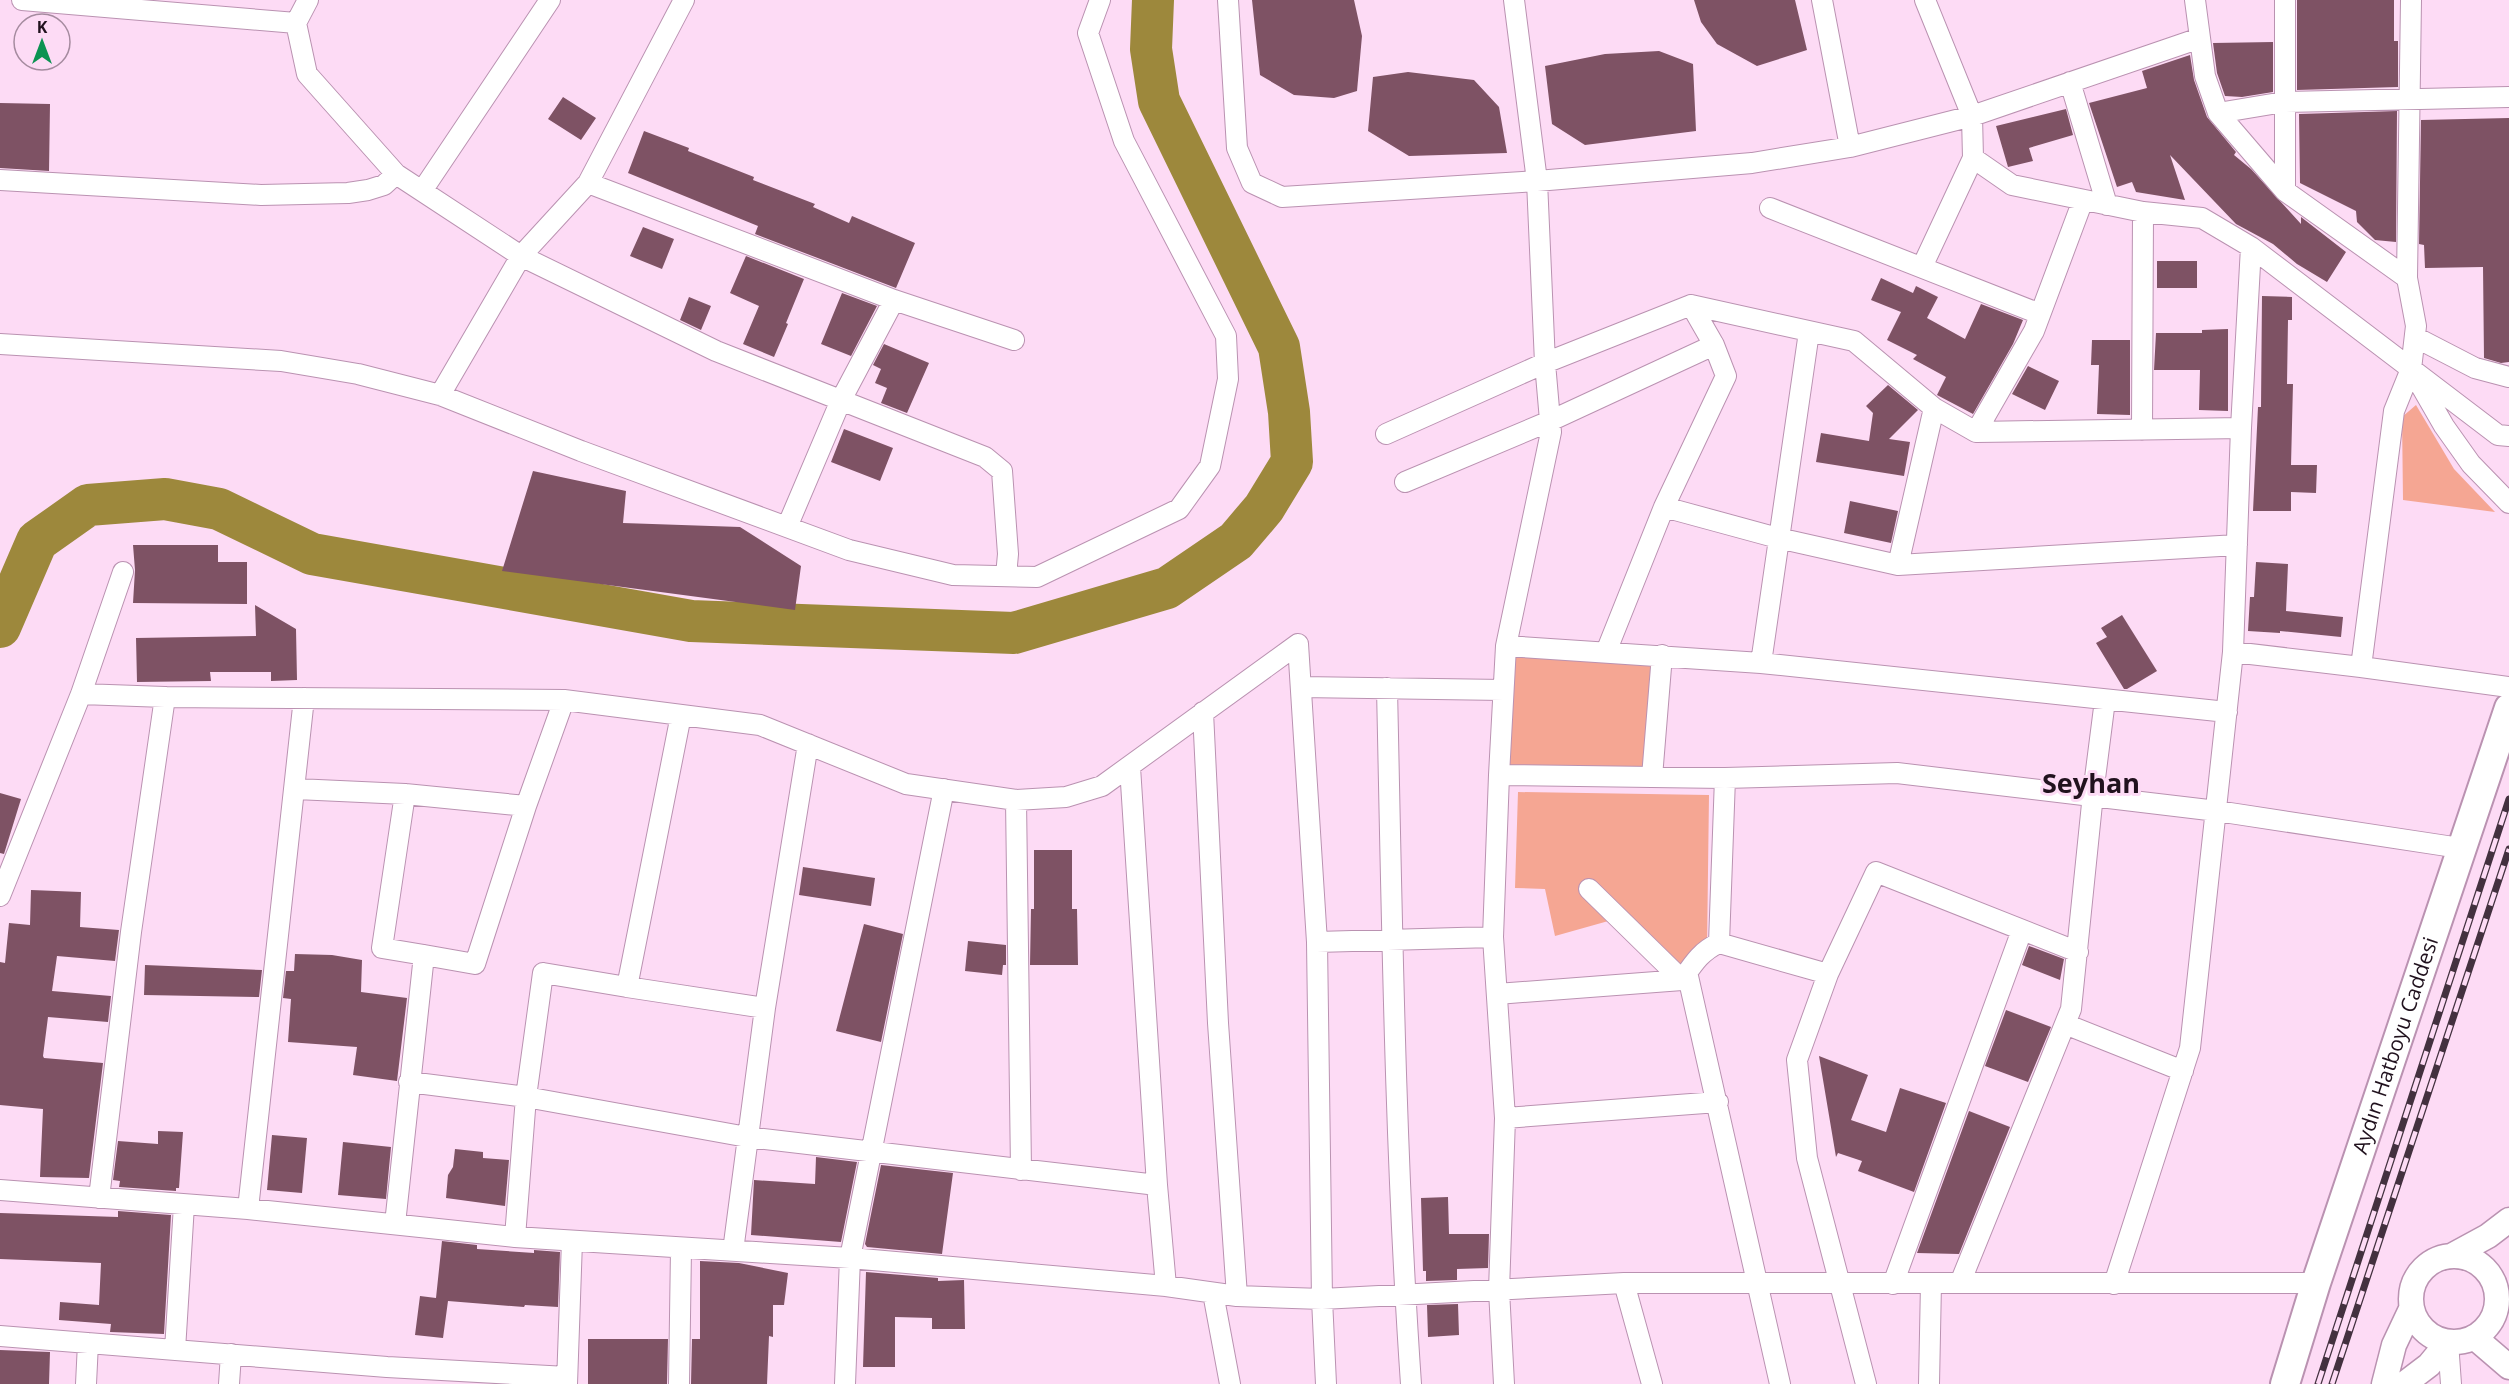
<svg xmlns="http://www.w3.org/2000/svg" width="2509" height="1384" viewBox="0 0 2509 1384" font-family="'Open Sans',sans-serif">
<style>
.green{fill:#f5a693}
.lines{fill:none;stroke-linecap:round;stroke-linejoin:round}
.river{stroke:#9d883c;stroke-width:42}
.building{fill:#7e5264}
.minor-casing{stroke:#ba92b1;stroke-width:22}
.tertiary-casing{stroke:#ba92b1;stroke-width:27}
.secondary-casing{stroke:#ba92b1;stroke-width:32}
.minor{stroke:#fff;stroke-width:20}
.tertiary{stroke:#fff;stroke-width:24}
.secondary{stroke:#fff;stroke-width:28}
.rail-casing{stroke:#43313f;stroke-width:7}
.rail{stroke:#fddbf5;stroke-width:4.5;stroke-dasharray:14;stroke-linecap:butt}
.labels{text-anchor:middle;stroke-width:6;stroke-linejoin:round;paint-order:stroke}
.street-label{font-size:21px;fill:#21121e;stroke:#fddbf5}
.district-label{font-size:27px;font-weight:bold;fill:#21121e;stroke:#fddbf5}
</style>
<rect width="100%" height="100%" fill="#fddbf5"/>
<path class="green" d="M 2416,405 L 2454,469 L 2495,512 L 2403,500 L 2402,417 Z
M 1506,646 L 1662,655 L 1652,777 L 1499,775 Z
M 1518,792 L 1709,795 L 1707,948 L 1682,980 L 1619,918 L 1555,936 L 1545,889 L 1515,888 Z"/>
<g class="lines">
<path class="river" d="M 0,627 L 37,541 L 88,505 L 165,499 L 219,509 L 312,554 L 691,621 L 1014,633 L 1167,588 L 1236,541 L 1264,508 L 1292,462 L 1289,412 L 1279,347 L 1159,101 L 1151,49 L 1153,0"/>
</g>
<path class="building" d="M 1252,0 L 1354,0 L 1362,36 L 1357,91 L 1334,98 L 1294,95 L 1260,75 Z
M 1694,0 L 1795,0 L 1807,50 L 1757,66 L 1717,44 L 1701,22 Z
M 2297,0 L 2394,0 L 2394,41 L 2398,41 L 2398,87 L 2297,90 Z
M 2273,42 L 2273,92 L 2242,97 L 2225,96 L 2217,73 L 2213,43 Z
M 1659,51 L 1693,64 L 1696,131 L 1585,145 L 1552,124 L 1545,66 L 1605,54 Z
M 2190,55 L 2194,80 L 2207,117 L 2236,152 L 2234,155 L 2251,169 L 2301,224 L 2301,217 L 2346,252 L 2327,282 L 2297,264 L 2273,244 L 2236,224 L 2170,155 L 2185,200 L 2136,192 L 2132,182 L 2117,187 L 2089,103 L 2147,88 L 2142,71 Z
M 1408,72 L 1474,80 L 1499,107 L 1507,153 L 1409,156 L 1368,131 L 1373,77 Z
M 563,97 L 596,118 L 581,140 L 548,119 Z
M 0,103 L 50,104 L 49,171 L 0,168 Z
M 2066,109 L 2073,135 L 2029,148 L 2033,161 L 2008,167 L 1996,126 Z
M 2397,111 L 2396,242 L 2375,240 L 2357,222 L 2356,211 L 2300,183 L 2299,114 Z
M 2509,118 L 2509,362 L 2501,363 L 2484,358 L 2483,267 L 2425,268 L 2424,245 L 2419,244 L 2421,120 Z
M 644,131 L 689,148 L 688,151 L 754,177 L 753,180 L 815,204 L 813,207 L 849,223 L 852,216 L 915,243 L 896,288 L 755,234 L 758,226 L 628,173 Z
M 643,227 L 674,239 L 662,269 L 630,256 Z
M 746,256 L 804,279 L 786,323 L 788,324 L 774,357 L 743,344 L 759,306 L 730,293 Z
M 2157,261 L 2197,261 L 2197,288 L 2157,288 Z
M 1881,278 L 1913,293 L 1916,286 L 1938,297 L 1927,318 L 1965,339 L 1981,304 L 2023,320 L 2013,344 L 1973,414 L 1937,395 L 1946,377 L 1913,359 L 1917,355 L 1887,340 L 1901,312 L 1871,300 Z
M 842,293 L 877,306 L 851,356 L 821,344 Z
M 2262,296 L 2292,297 L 2292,320 L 2288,320 L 2287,384 L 2293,384 L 2291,465 L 2317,465 L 2316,493 L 2291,492 L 2291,511 L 2253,511 L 2258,407 L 2261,407 Z
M 689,297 L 711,306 L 701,330 L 680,320 Z
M 2228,329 L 2228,411 L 2199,410 L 2200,370 L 2154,370 L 2156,333 L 2202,333 L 2202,330 Z
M 2092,340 L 2130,340 L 2130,415 L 2097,414 L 2099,365 L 2091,365 Z
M 884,344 L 929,363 L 907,413 L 881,403 L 887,388 L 875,383 L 881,369 L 873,365 Z
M 2028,366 L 2059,381 L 2045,410 L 2012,394 Z
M 1888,385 L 1918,410 L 1889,439 L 1910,442 L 1904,476 L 1816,462 L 1821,433 L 1869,441 L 1873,413 L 1866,406 Z
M 844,429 L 893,448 L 880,481 L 831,462 Z
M 533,471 L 626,491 L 623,523 L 740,527 L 801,566 L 795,610 L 502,571 Z
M 1850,501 L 1898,511 L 1891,543 L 1844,533 Z
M 133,545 L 218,545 L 218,562 L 247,562 L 247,604 L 133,603 L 135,570 Z
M 2256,562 L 2288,564 L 2286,611 L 2343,617 L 2341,637 L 2280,631 L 2280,633 L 2248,631 L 2250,597 L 2254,597 Z
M 255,605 L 296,629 L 297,680 L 271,681 L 271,672 L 210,672 L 211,681 L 137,682 L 136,638 L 256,636 Z
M 2122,615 L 2157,671 L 2127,689 L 2124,689 L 2096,643 L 2107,637 L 2101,628 Z
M 0,793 L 21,799 L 4,854 L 0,853 Z
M 1034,850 L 1072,850 L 1072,909 L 1077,909 L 1078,965 L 1030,965 L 1031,909 L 1034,909 Z
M 803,867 L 875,878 L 871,906 L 799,895 Z
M 31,890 L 81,892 L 80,927 L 119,930 L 115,961 L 57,956 L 52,991 L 111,996 L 108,1022 L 48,1017 L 43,1056 L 44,1058 L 103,1063 L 89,1178 L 40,1177 L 43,1109 L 0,1105 L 0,962 L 5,963 L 9,923 L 30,925 Z
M 864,924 L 903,934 L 881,1042 L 836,1031 Z
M 968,941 L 1006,945 L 1006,965 L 1003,965 L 1002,975 L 965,971 Z
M 2029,946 L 2064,959 L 2060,980 L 2022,965 Z
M 295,954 L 332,955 L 362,960 L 361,992 L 407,998 L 397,1081 L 353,1075 L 357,1047 L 288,1042 L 291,999 L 283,998 L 286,971 L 294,971 Z
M 145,965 L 262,970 L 259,997 L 144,995 Z
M 2006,1010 L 2051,1027 L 2028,1082 L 1985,1066 Z
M 1819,1056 L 1868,1075 L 1851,1120 L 1886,1132 L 1900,1088 L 1946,1103 L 1914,1192 L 1858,1171 L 1862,1161 L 1838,1153 L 1836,1157 Z
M 1969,1111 L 2010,1127 L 1959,1254 L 1917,1253 Z
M 158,1131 L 183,1132 L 179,1188 L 176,1188 L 176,1191 L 119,1187 L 120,1181 L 113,1180 L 118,1141 L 158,1144 Z
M 272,1135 L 307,1138 L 302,1193 L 267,1190 Z
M 343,1142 L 391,1147 L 386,1199 L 338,1195 Z
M 455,1149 L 483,1152 L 483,1158 L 509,1160 L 505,1206 L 446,1198 L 448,1175 L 453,1167 Z
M 816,1157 L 857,1162 L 841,1242 L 751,1235 L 754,1180 L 815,1184 Z
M 881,1165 L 953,1173 L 942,1254 L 867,1247 L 865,1244 Z
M 1448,1197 L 1449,1234 L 1489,1234 L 1488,1268 L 1457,1269 L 1457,1280 L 1426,1281 L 1426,1271 L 1423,1271 L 1421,1198 Z
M 118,1211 L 171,1215 L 164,1334 L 110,1332 L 111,1324 L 59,1320 L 60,1302 L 99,1305 L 101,1263 L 0,1259 L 0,1213 L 118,1217 Z
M 442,1241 L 477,1245 L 477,1249 L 534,1253 L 534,1250 L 560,1252 L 558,1307 L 525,1305 L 524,1307 L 448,1301 L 443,1338 L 415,1335 L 420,1296 L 436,1298 Z
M 700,1261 L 739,1263 L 788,1273 L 784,1305 L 773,1305 L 773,1337 L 769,1336 L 767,1384 L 691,1384 L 692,1339 L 700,1339 Z
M 866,1272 L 938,1278 L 938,1281 L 964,1280 L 965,1329 L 932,1329 L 932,1318 L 895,1317 L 895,1367 L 863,1367 Z
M 1458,1304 L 1459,1335 L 1428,1337 L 1427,1305 Z
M 588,1339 L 668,1339 L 667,1384 L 588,1384 Z
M 0,1350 L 50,1352 L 49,1384 L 0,1384 Z"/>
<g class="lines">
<defs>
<path id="minor" d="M 22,0 L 296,23
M 308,0 L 296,23 L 307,74 L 396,174 L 521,256 L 716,351 L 985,457 L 1002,471 L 1008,554 L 1006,576
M 1228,0 L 1237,148 L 1252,183 L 1282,197 L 1537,181 L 1752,163 L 1850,147 L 1972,116 L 2200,38 L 2205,76 L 2218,113 L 2285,191 L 2407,278
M 1822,0 L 1850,147
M 1925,0 L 1972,116 L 1973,158 L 2012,185 L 2143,212 L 2202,218 L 2251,247 L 2498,435 L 2509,436
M 2195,0 L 2200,38
M 2285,0 L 2285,191
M 2411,0 L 2407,278 L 2416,326 L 2411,369 L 2394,411 L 2361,667 L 2509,687
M 2070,82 L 2107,205
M 2218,113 L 2284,102 L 2509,97
M 0,180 L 261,195 L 348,193 L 368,190 L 384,185 L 396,174
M 588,183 L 894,300 L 1014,340
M 422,191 L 550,0
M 1770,208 L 2040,314
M 1922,267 L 1973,158
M 2415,337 L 2475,368 L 2509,377
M 0,344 L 281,361 L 358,374 L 440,395 L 581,451 L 849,550 L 953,575 L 1037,577 L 1179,509 L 1210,466 L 1228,379 L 1226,336 L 1124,141 L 1088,33 L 1100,0
M 2417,379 L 2444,426 L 2471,464 L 2509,503
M 440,395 L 521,256 L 588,183 L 684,0
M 2241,428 L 2251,247
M 2142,430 L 2143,212
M 1976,432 L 2034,331 L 2083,200
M 1386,434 L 1545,363 L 1691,305 L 1854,341 L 1934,408 L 1976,432 L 2241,428 L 2233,652 L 2190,1048 L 2114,1284
M 1405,482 L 1550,421 L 1714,345
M 1664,507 L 1778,538 L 1898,565 L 2237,545
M 787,527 L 841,400 L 894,300
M 1898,565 L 1934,408
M 1298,644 L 1317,942 L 1322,1299 L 1326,1384
M 1506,646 L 1761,663 L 2227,712
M 1606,652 L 1664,507 L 1726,376 L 1714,345 L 1691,305
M 2233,652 L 2361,667
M 1761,663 L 1809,332
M 1301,687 L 1503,690
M 1387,688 C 1392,920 1395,1153 1411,1384
M 81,694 L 165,697 L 564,700 L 760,725 L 906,784 L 1016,800 L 1066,797 L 1102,786 L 1298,644
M 1203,712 L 1218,1023 L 1237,1296
M 1130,767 L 1157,1185 L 1166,1286
M 1499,775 L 1725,778 L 1897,773 L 2217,811 L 2460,848
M 1652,777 L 1662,655
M 296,789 L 405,794 L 526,806
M 405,794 L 382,948 L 424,955
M 1016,800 L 1021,1170
M 1589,889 L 1682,980
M 0,896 L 81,694 L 123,572
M 1317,942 L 1493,937
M 1719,943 L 1725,778
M 1687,972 L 1780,1384
M 627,987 L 765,1008
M 1497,994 L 1682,980 C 1693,964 1701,951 1719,943 L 1828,974
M 2065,1024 L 2183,1071
M 409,1082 L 526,1097 L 747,1137 L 1157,1185
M 1505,1118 L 1718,1102
M 0,1190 L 248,1209 L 515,1237 L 850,1258 L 1166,1286 L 1237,1296 L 1322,1299 L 1624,1283 L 2316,1283
M 99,1198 L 131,932 L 165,697
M 248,1209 L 304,698
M 395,1224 L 424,955 L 475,964 L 526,806 L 564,700
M 515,1237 L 526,1097 L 543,973 L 627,987 L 681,715
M 733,1251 L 765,1008 L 808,744
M 1624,1283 L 1652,1384
M 1960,1283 L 2071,1009 L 2093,794 L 2105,700
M 1893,1284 L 2022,930
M 1213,1293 L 1230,1384
M 0,1336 L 387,1367 L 567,1377
M 2448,1342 L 2451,1384
M 175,1350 L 184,1205
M 86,1384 L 88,1343
M 229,1384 L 231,1354
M 567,1384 L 572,1241
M 679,1384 L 681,1249
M 845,1384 L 850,1258 L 944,789
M 1504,1384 L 1499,1290 L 1505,1118 L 1493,937 L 1499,775 L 1506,646 L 1551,432 L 1545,363 L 1537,181 L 1514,0
M 1866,1384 L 1807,1158 L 1797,1060 L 1828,974 L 1876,872 L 2078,952
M 1929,1384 L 1931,1283"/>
<path id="tertiary" d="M 2453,1255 L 2488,1236 L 2509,1220
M2411 1299a43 43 0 1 1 86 0a43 43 0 1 1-86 0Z
M 2474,1337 L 2509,1367
M 2384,1384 L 2394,1345 L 2411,1309
M 2404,1384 L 2429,1365 L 2448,1342"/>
<g id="secondary">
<path id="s1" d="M 2285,1384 L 2316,1283 L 2509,708"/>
</g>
</defs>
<use href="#minor" class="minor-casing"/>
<use href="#tertiary" class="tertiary-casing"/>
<use href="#secondary" class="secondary-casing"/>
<use href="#minor" class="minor"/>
<use href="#tertiary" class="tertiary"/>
<use href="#secondary" class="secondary"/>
<defs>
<path id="rail" d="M 2318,1384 L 2509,799
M 2332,1384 L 2509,849"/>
</defs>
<use href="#rail" class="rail-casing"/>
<use href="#rail" class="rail"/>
</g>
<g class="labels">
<g class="street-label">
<text dy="7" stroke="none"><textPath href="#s1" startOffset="356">Aydın Hatboyu Caddesi</textPath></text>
</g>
<g class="district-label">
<text x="2091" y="793">Seyhan</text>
</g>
</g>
<g transform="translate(42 42)"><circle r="28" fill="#fddbf5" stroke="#a58b9f" stroke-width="1.5"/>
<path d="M0-4.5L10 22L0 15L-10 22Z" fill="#0c9352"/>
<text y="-9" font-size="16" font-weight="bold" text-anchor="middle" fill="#21121e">K</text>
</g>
</svg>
